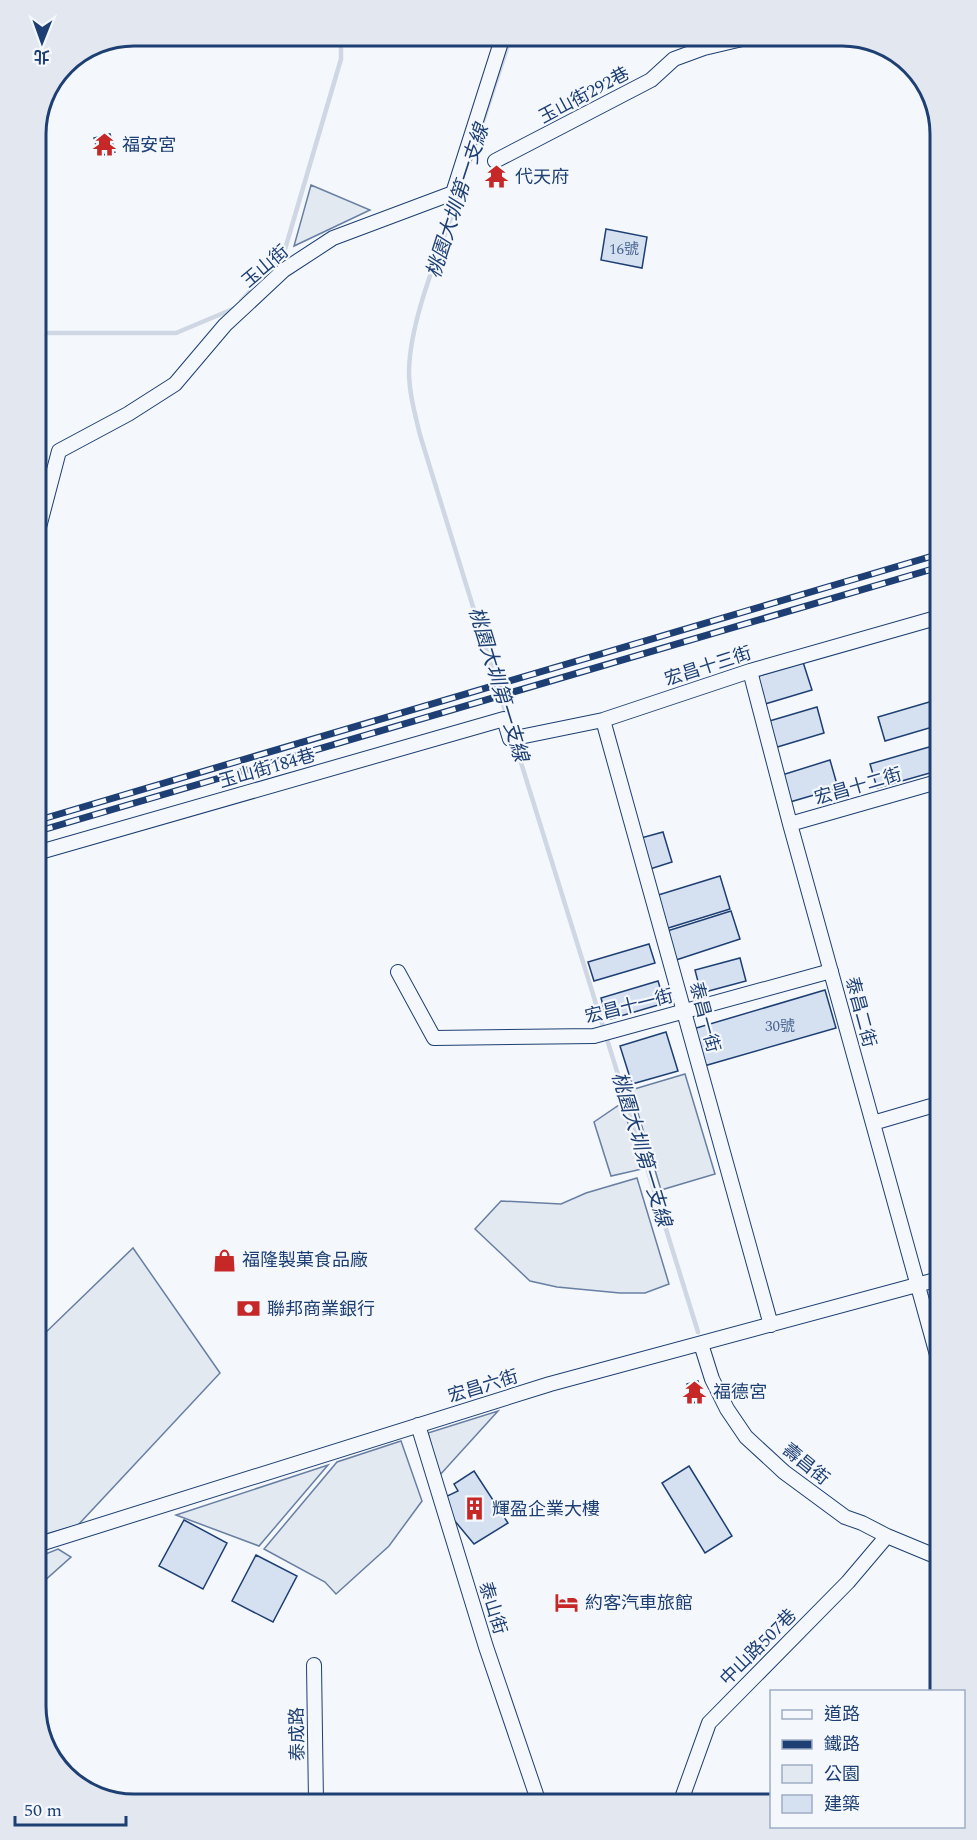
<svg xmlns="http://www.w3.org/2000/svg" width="977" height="1840" viewBox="0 0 977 1840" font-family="Spectral,'Noto Sans TC',serif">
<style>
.green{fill:#e3e9f0;stroke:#687fa3;stroke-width:1.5}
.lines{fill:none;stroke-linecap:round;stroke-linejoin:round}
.stream{stroke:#cfd7e4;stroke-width:4.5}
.building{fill:#d5e0f0;stroke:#1d3f73;stroke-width:1.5}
.street-casing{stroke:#1d3f73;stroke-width:16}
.street{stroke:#f4f7fb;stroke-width:14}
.rail-casing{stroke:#1d3f73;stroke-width:7}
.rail{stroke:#f4f7fb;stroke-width:4.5;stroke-dasharray:14;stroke-linecap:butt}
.labels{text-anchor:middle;stroke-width:4.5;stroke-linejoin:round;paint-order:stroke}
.number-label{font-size:15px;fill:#4b6792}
.street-label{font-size:18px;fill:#1d3f73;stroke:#f4f7fb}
.poi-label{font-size:18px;fill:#1d3f73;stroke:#f4f7fb;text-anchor:start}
.water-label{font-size:20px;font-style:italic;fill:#1d3f73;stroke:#f4f7fb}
.rim{fill:none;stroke:#1d3f73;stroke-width:3}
</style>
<rect width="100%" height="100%" fill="#f4f7fb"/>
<path class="green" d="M 311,185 L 370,210 L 294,246 Z
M 685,1074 L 715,1174 L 661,1190 L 631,1090 Z
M 622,1103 L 642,1169 L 611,1176 L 594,1122 Z
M 637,1178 L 669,1284 L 645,1293 L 620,1293 L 557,1287 L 530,1281 L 475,1229 L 501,1201 L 561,1204 L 586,1193 Z
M 133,1248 L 220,1373 L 78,1525 L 43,1535 L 42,1336 Z
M 498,1411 L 439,1476 L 428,1433 Z
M 401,1441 L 422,1501 L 389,1546 L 336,1594 L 325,1582 L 264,1549 L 337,1462 Z
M 328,1465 L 259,1546 L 176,1515 Z
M 58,1549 L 71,1557 L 43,1582 L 43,1555 Z"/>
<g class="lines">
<path class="stream" d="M 466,173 L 511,36
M 460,193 C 442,245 410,317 409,371 C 409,393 415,414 420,435 L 507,717
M 241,301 L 283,256 L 341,59 L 341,36
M 37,333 L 176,333 L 233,309
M 514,740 L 698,1332"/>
</g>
<path class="building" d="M 110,134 L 115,152 L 99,156 L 94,138 Z
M 606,229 L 647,237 L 642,268 L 601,260 Z
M 803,662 L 812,690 L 765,704 L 756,677 Z
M 936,700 L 936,726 L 885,741 L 878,717 Z
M 817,707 L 824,733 L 774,748 L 766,722 Z
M 936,745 L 937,771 L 877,788 L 870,764 Z
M 830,760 L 838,788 L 790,802 L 782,775 Z
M 663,832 L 672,862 L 650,869 L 641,838 Z
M 720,876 L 730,909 L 665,929 L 655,896 Z
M 731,911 L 740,939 L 673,961 L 664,932 Z
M 649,944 L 655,963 L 594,981 L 588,962 Z
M 740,958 L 746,981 L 701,993 L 695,970 Z
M 658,981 L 665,1003 L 607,1020 L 601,998 Z
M 825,990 L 836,1028 L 704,1066 L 693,1029 Z
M 666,1032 L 678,1071 L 632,1084 L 620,1046 Z
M 698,1381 L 703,1400 L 693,1403 L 687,1384 Z
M 689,1466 L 732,1536 L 705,1553 L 662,1483 Z
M 474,1471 L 508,1523 L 474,1544 L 454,1520 L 443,1498 L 458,1491 L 454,1484 Z
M 184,1520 L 227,1543 L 203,1589 L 159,1566 Z
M 256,1555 L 297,1576 L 273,1622 L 232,1601 Z"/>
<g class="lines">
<defs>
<path id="street" d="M 495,161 L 651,80 L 674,59 L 704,48 L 755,36
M 38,531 L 59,451 L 128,414 L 175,384 L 225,325 L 284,270 L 333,238 L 453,193 L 503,36
M 750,671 L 790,824 L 939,1362
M 603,720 L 771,1325
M 790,824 L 937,782
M 40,852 L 504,719 L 510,739 L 603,720 L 750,671 L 936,618
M 398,972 L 434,1038 L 594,1036 L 831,971
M 873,1123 L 938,1104
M 701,1344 L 712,1379 L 727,1409 L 746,1437 L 784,1472 L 845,1517 L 862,1523 L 887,1536 L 940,1558
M 418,1425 L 486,1647 L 538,1800
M 43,1543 L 550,1384 L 939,1279
M 314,1665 L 316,1802
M 682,1798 L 709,1723 L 848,1582 L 887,1536"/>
</defs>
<use href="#street" class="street-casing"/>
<use href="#street" class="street"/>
<defs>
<path id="rail" d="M 39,820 L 936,555
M 39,831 L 936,568"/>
</defs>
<use href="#rail" class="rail-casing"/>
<use href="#rail" class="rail"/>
</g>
<defs>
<symbol id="temple-bare" viewBox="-9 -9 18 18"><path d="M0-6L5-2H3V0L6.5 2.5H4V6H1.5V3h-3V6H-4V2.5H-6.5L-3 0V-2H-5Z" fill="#c62828" stroke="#f4f7fb" stroke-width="2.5" paint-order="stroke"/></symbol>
<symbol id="shop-bare" viewBox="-9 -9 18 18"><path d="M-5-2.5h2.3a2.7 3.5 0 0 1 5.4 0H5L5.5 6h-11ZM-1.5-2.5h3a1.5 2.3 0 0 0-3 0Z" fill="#c62828" stroke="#f4f7fb" stroke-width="2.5" paint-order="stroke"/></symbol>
<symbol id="bank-bare" viewBox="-9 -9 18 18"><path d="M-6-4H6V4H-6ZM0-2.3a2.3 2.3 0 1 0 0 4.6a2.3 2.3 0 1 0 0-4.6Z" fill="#c62828" stroke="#f4f7fb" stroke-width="2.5" paint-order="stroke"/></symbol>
<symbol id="building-bare" viewBox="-9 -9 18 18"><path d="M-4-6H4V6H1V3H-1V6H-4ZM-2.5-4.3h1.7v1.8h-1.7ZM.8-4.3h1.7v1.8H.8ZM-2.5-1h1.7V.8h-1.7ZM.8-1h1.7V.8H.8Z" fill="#c62828" stroke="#f4f7fb" stroke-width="2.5" paint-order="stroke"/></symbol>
<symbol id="hotel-bare" viewBox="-9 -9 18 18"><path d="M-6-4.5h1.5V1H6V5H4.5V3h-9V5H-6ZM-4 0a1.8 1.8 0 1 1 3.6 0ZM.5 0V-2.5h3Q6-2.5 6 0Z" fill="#c62828" stroke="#f4f7fb" stroke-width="2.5" paint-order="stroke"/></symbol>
</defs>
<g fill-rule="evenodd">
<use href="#temple-bare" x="88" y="128" width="33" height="33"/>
<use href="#temple-bare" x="480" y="160" width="33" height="33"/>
<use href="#shop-bare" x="208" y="1244" width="33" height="33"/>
<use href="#bank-bare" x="232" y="1292" width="33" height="33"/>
<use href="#temple-bare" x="678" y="1376" width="33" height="33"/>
<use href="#building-bare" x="458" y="1492" width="33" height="33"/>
<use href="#hotel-bare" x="550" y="1586" width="33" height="33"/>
</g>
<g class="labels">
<g class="number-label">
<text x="624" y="254">16號</text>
<text x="780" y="1031">30號</text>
</g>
<g class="street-label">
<text transform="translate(584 95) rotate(-28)" y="6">玉山街292巷</text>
<text transform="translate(265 266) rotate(-40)" y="6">玉山街</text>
<text transform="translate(708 666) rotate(-18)" y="6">宏昌十三街</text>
<text transform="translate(267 768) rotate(-16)" y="6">玉山街184巷</text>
<text transform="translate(858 786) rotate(-16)" y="6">宏昌十二街</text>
<text transform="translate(629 1006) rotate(-14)" y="6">宏昌十一街</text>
<text transform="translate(861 1012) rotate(75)" y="6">泰昌二街</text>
<text transform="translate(705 1017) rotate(75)" y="6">泰昌一街</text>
<text transform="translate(483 1386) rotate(-17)" y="6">宏昌六街</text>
<text transform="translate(806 1464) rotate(39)" y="6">壽昌街</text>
<text transform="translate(493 1608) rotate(73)" y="6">泰山街</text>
<text transform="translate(758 1647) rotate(-45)" y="6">中山路507巷</text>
<text transform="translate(297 1734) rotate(-91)" y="6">泰成路</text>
</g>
<g class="poi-label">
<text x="122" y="151">福安宮</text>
<text x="515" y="183">代天府</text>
<text x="242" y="1266">福隆製菓食品廠</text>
<text x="267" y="1315">聯邦商業銀行</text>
<text x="713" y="1398">福德宮</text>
<text x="492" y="1515">輝盈企業大樓</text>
<text x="585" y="1609">約客汽車旅館</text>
</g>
<g class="water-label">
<text transform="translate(457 201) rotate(-72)" y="7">桃園大圳第一支線</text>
<text transform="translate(499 684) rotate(73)" y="7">桃園大圳第一支線</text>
<text transform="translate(642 1149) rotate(73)" y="7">桃園大圳第一支線</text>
</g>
</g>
<path d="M0 0H977V1840H0ZM134 46H842A88 88 0 0 1 930 134V1706A88 88 0 0 1 842 1794H134A88 88 0 0 1 46 1706V134A88 88 0 0 1 134 46Z" fill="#e3e8f0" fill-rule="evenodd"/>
<path class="rim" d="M134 46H842A88 88 0 0 1 930 134V1706A88 88 0 0 1 842 1794H134A88 88 0 0 1 46 1706V134A88 88 0 0 1 134 46Z"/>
<rect x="770" y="1690" width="195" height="138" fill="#f4f7fb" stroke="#9eadc5" stroke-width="1.5"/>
<rect x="782" y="1710" width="30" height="9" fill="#f4f7fb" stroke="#9eadc5" stroke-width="1.5"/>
<text x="824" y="1720" font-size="18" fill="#1d3f73">道路</text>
<rect x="782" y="1740" width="30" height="9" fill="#1d3f73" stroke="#9eadc5" stroke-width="1.5"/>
<text x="824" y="1750" font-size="18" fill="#1d3f73">鐵路</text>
<rect x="782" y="1765" width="30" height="18" fill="#e3e9f0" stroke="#9eadc5" stroke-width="1.5"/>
<text x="824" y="1780" font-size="18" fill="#1d3f73">公園</text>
<rect x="782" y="1795" width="30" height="18" fill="#d5e0f0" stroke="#9eadc5" stroke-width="1.5"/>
<text x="824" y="1810" font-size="18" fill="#1d3f73">建築</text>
<g transform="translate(42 42) rotate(181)" stroke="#f4f7fb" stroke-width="4.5" paint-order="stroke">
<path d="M0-4.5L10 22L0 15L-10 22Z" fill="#1d3f73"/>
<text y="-9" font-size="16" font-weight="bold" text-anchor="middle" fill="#1d3f73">北</text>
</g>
<path d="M15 1816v9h111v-9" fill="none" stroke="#1d3f73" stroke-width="3"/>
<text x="24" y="1816" font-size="18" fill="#1d3f73" stroke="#f4f7fb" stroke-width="4.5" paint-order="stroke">50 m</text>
</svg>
